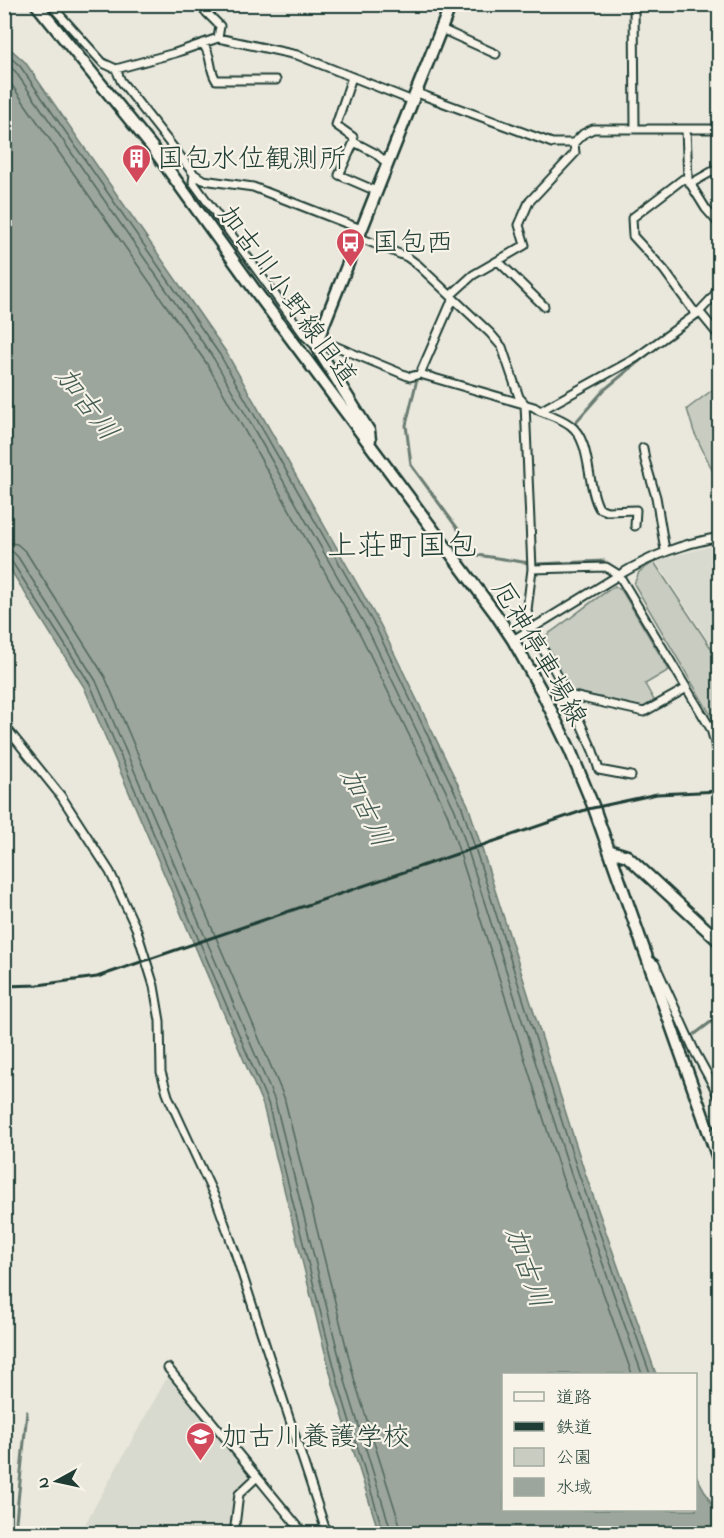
<svg xmlns="http://www.w3.org/2000/svg" width="724" height="1538" viewBox="0 0 724 1538" font-family="'Indie Flower','Klee One',sans-serif">
<style>
.built{fill:#d9dacf}
.green{fill:#c8ccc1;stroke:#74847a;stroke-width:1.5}
.water{fill:#9ca69c;stroke:#6a7c72;stroke-width:1.5}
.lines{fill:none;stroke-linecap:round;stroke-linejoin:round}
.shore{stroke:#51675e;stroke-width:1.5}
.stream{stroke:#6a7c72;stroke-width:3}
.street-casing{stroke:#1f3d34;stroke-width:11}
.secondary-casing{stroke:#1f3d34;stroke-width:15}
.street{stroke:#f7f3e8;stroke-width:7}
.secondary{stroke:#f7f3e8;stroke-width:10}
.rail{stroke:#1f3d34;stroke-width:3}
.labels{text-anchor:middle;stroke-width:4.5;stroke-linejoin:round;paint-order:stroke}
.poi-label{font-size:27px;fill:#1f3d34;stroke:#f7f3e8;text-anchor:start}
.street-label{font-size:27px;fill:#1f3d34;stroke:#f7f3e8}
.water-label{font-size:28px;font-style:italic;fill:#445c53;stroke:#f7f3e8}
.quarter-label{font-size:30px;fill:#1f3d34;stroke:#f7f3e8}
</style>
<rect width="100%" height="100%" fill="#eae8dd"/>
<filter id="ink" filterUnits="userSpaceOnUse"><feTurbulence type="fractalNoise" baseFrequency=".0167" numOctaves="2"/><feDisplacementMap in="SourceGraphic" scale="12" xChannelSelector="R" yChannelSelector="G"/><feConvolveMatrix kernelMatrix="1 2 1 2 8 2 1 2 1" color-interpolation-filters="sRGB"/></filter>
<g filter="url(#ink)">
<path class="built" d="M 719,544 L 720,544 L 719,657 L 657,563 L 662,559 Z
M 169,1374 L 250,1474 L 235,1493 L 230,1533 L 80,1533 Z"/>
<path class="green" d="M 719,385 L 719,484 L 694,432 L 687,409 Z
M 654,562 L 719,660 L 719,734 L 716,724 L 634,584 L 639,572 Z
M 615,586 L 622,591 L 669,670 L 645,684 L 655,702 L 648,707 L 642,707 L 569,690 L 557,664 L 542,638 C 567,622 589,602 615,586 Z"/>
<path class="water" d="M 5,44 L 25,62 L 226,352 L 381,626 L 468,805 L 584,1170 L 656,1374 L 504,1374 L 504,1510 L 696,1510 L 696,1475 L 719,1517 L 719,1533 L 379,1533 L 334,1388 L 263,1105 L 84,687 L 5,561 Z"/>
<g class="lines">
<path class="shore" d="M 4,52 L 20,66 L 220,355 L 376,628 L 462,807 L 578,1172 L 650,1374
M 4,62 L 15,71 L 214,359 L 369,632 L 455,810 L 571,1174 L 642,1374
M 4,74 L 207,364 L 361,636 L 447,813 L 562,1177 L 632,1374
M 4,542 L 17,544 L 26,552 L 105,677 L 284,1097 L 355,1382 L 400,1525 L 401,1534
M 4,551 L 13,552 L 18,557 L 96,681 L 275,1101 L 346,1384 L 392,1534
M 4,558 L 12,562 L 90,684 L 268,1103 L 339,1386 L 384,1534"/>
<path class="stream" d="M 417,379 L 406,425 L 411,465 L 477,555 L 536,564 L 604,561
M 574,424 L 604,390 L 654,349
M 717,783 L 720,802
M 695,1034 L 720,1015
M 16,1521 L 27,1412"/>
<defs>
<path id="street" d="M 50,4 L 103,63 L 116,69 L 175,53 L 218,38
M 198,4 L 220,26 L 218,38 L 297,55 L 413,101
M 634,4 L 635,129
M 441,29 L 496,54
M 203,44 C 213,57 208,67 216,80 L 276,80
M 116,69 L 121,81 L 194,174 L 193,182 L 305,336 L 318,348
M 352,77 L 336,125 L 353,137 L 354,142
M 417,93 L 552,143 L 574,143 L 583,134 L 593,129 L 720,129
M 686,129 L 688,180 L 706,209 L 720,225
M 194,174 L 203,180 L 253,187 L 361,229
M 688,180 L 683,179 L 632,218 L 633,236 L 664,270 L 693,310 L 702,315 L 720,337
M 690,184 L 720,167
M 376,191 L 339,175 L 354,142 L 375,153 L 388,164
M 358,237 L 407,257 L 418,265 L 490,333 L 502,347 L 519,397 L 525,404 L 532,569 L 527,610 L 529,619
M 498,261 L 544,306
M 451,295 L 473,275 L 525,245 L 519,225 L 529,202 L 575,153 L 574,143
M 318,339 L 410,377 L 420,374 L 534,407 L 540,411 L 636,358 L 698,313 L 713,297 L 720,286
M 420,374 L 450,305 L 454,299
M 540,411 C 550,415 561,418 570,425 C 592,441 586,485 599,508 L 607,511 L 636,510 L 635,526
M 643,448 L 645,460 L 656,497 L 665,550
M 532,569 L 606,567 L 619,575 C 653,555 681,544 720,537
M 536,636 L 568,695 L 644,712 L 687,688
M 513,640 L 619,575 L 711,729 L 720,761
M 568,695 L 593,751 L 599,770 L 631,776
M 4,725 L 61,796 L 110,872 L 136,928 L 154,986 L 160,1021 L 161,1072 L 168,1096 L 217,1202 L 235,1252 L 327,1534
M 648,959 L 655,964 L 695,1052 L 712,1083 L 720,1100
M 168,1368 L 304,1534
M 234,1534 L 239,1494 L 257,1477"/>
<path id="secondary" d="M 36,4 L 152,147 L 254,289 L 495,613 L 513,640 L 542,692 L 570,750 L 594,808 L 720,1164
M 370,440 L 369,431 L 322,356 L 318,348 L 318,339 L 451,4
M 611,851 L 627,856 L 720,942"/>
</defs>
<use href="#street" class="street-casing"/>
<use href="#secondary" class="secondary-casing"/>
<use href="#street" class="street"/>
<use href="#secondary" class="secondary"/>
<path class="rail" d="M 4,986 L 38,985 L 97,977 L 588,809 L 657,794 L 720,791"/>
</g>
</g>
<defs>
<symbol id="building-pin" viewBox="-11 -11 22 30"><path d="M0 17L-7.5 6A9.5 9.5 0 1 1 7.5 6Z" fill="#d1495b" stroke="#f7f3e8"/><path d="M-4-6H4V6H1V3H-1V6H-4ZM-2.5-4.3h1.7v1.8h-1.7ZM.8-4.3h1.7v1.8H.8ZM-2.5-1h1.7V.8h-1.7ZM.8-1h1.7V.8H.8Z" fill="#fff"/></symbol>
<symbol id="bus-pin" viewBox="-11 -11 22 30"><path d="M0 17L-7.5 6A9.5 9.5 0 1 1 7.5 6Z" fill="#d1495b" stroke="#f7f3e8"/><path d="M-5-6H5V4H4V6H2V4H-2V6H-4V4H-5ZM-3.5-4V0h7V-4ZM-3.5 1.2v1.5H-2V1.2ZM2 1.2v1.5H3.5V1.2Z" fill="#fff"/></symbol>
<symbol id="school-pin" viewBox="-11 -11 22 30"><path d="M0 17L-7.5 6A9.5 9.5 0 1 1 7.5 6Z" fill="#d1495b" stroke="#f7f3e8"/><path d="M0-5L7-2L0 1L-7-2ZM-4 1L0 2.5L4 1V4Q0 6-4 4Z" fill="#fff"/></symbol>
</defs>
<g fill-rule="evenodd">
<use href="#building-pin" x="120" y="142" width="33" height="45"/>
<use href="#bus-pin" x="334" y="226" width="33" height="45"/>
<use href="#school-pin" x="184" y="1420" width="33" height="45"/>
</g>
<g class="labels">
<g class="poi-label">
<text x="157" y="167">国包水位観測所</text>
<text x="372" y="251">国包西</text>
<text x="221" y="1445">加古川養護学校</text>
</g>
<g class="street-label">
<text transform="translate(288 295) rotate(54)" y="9">加古川小野線旧道</text>
<text transform="translate(540 653) rotate(60)" y="9">厄神停車場線</text>
</g>
<g class="water-label">
<text transform="translate(88 403) rotate(53)" y="10">加古川</text>
<text transform="translate(367 807) rotate(65)" y="10">加古川</text>
<text transform="translate(529 1267) rotate(71)" y="10">加古川</text>
</g>
<g class="quarter-label">
<text x="402" y="555">上荘町国包</text>
</g>
</g>
<rect width="724" height="1538" fill="none" stroke="#f7f3e8" stroke-width="24"/>
<rect x="12" y="12" width="700" height="1514" fill="none" stroke="#1f3d34" stroke-width="2" filter="url(#ink)"/>
<rect x="502" y="1373" width="195" height="138" fill="#f7f3e8" stroke="#a1aaa0" stroke-width="1.5"/>
<rect x="514" y="1392" width="30" height="9" fill="#f7f3e8" stroke="#a1aaa0" stroke-width="1.5"/>
<text x="556" y="1403" font-size="18" fill="#1f3d34">道路</text>
<rect x="514" y="1422" width="30" height="9" fill="#1f3d34" stroke="#a1aaa0" stroke-width="1.5"/>
<text x="556" y="1433" font-size="18" fill="#1f3d34">鉄道</text>
<rect x="514" y="1448" width="30" height="18" fill="#c8ccc1" stroke="#a1aaa0" stroke-width="1.5"/>
<text x="556" y="1463" font-size="18" fill="#1f3d34">公園</text>
<rect x="514" y="1478" width="30" height="18" fill="#9ca69c" stroke="#a1aaa0" stroke-width="1.5"/>
<text x="556" y="1493" font-size="18" fill="#1f3d34">水域</text>
<g transform="translate(57 1481) rotate(262)" stroke="#f7f3e8" stroke-width="4.5" paint-order="stroke">
<path d="M0-4.5L10 22L0 15L-10 22Z" fill="#1f3d34"/>
<text y="-9" font-size="16" font-weight="bold" text-anchor="middle" fill="#1f3d34">N</text>
</g>
</svg>
